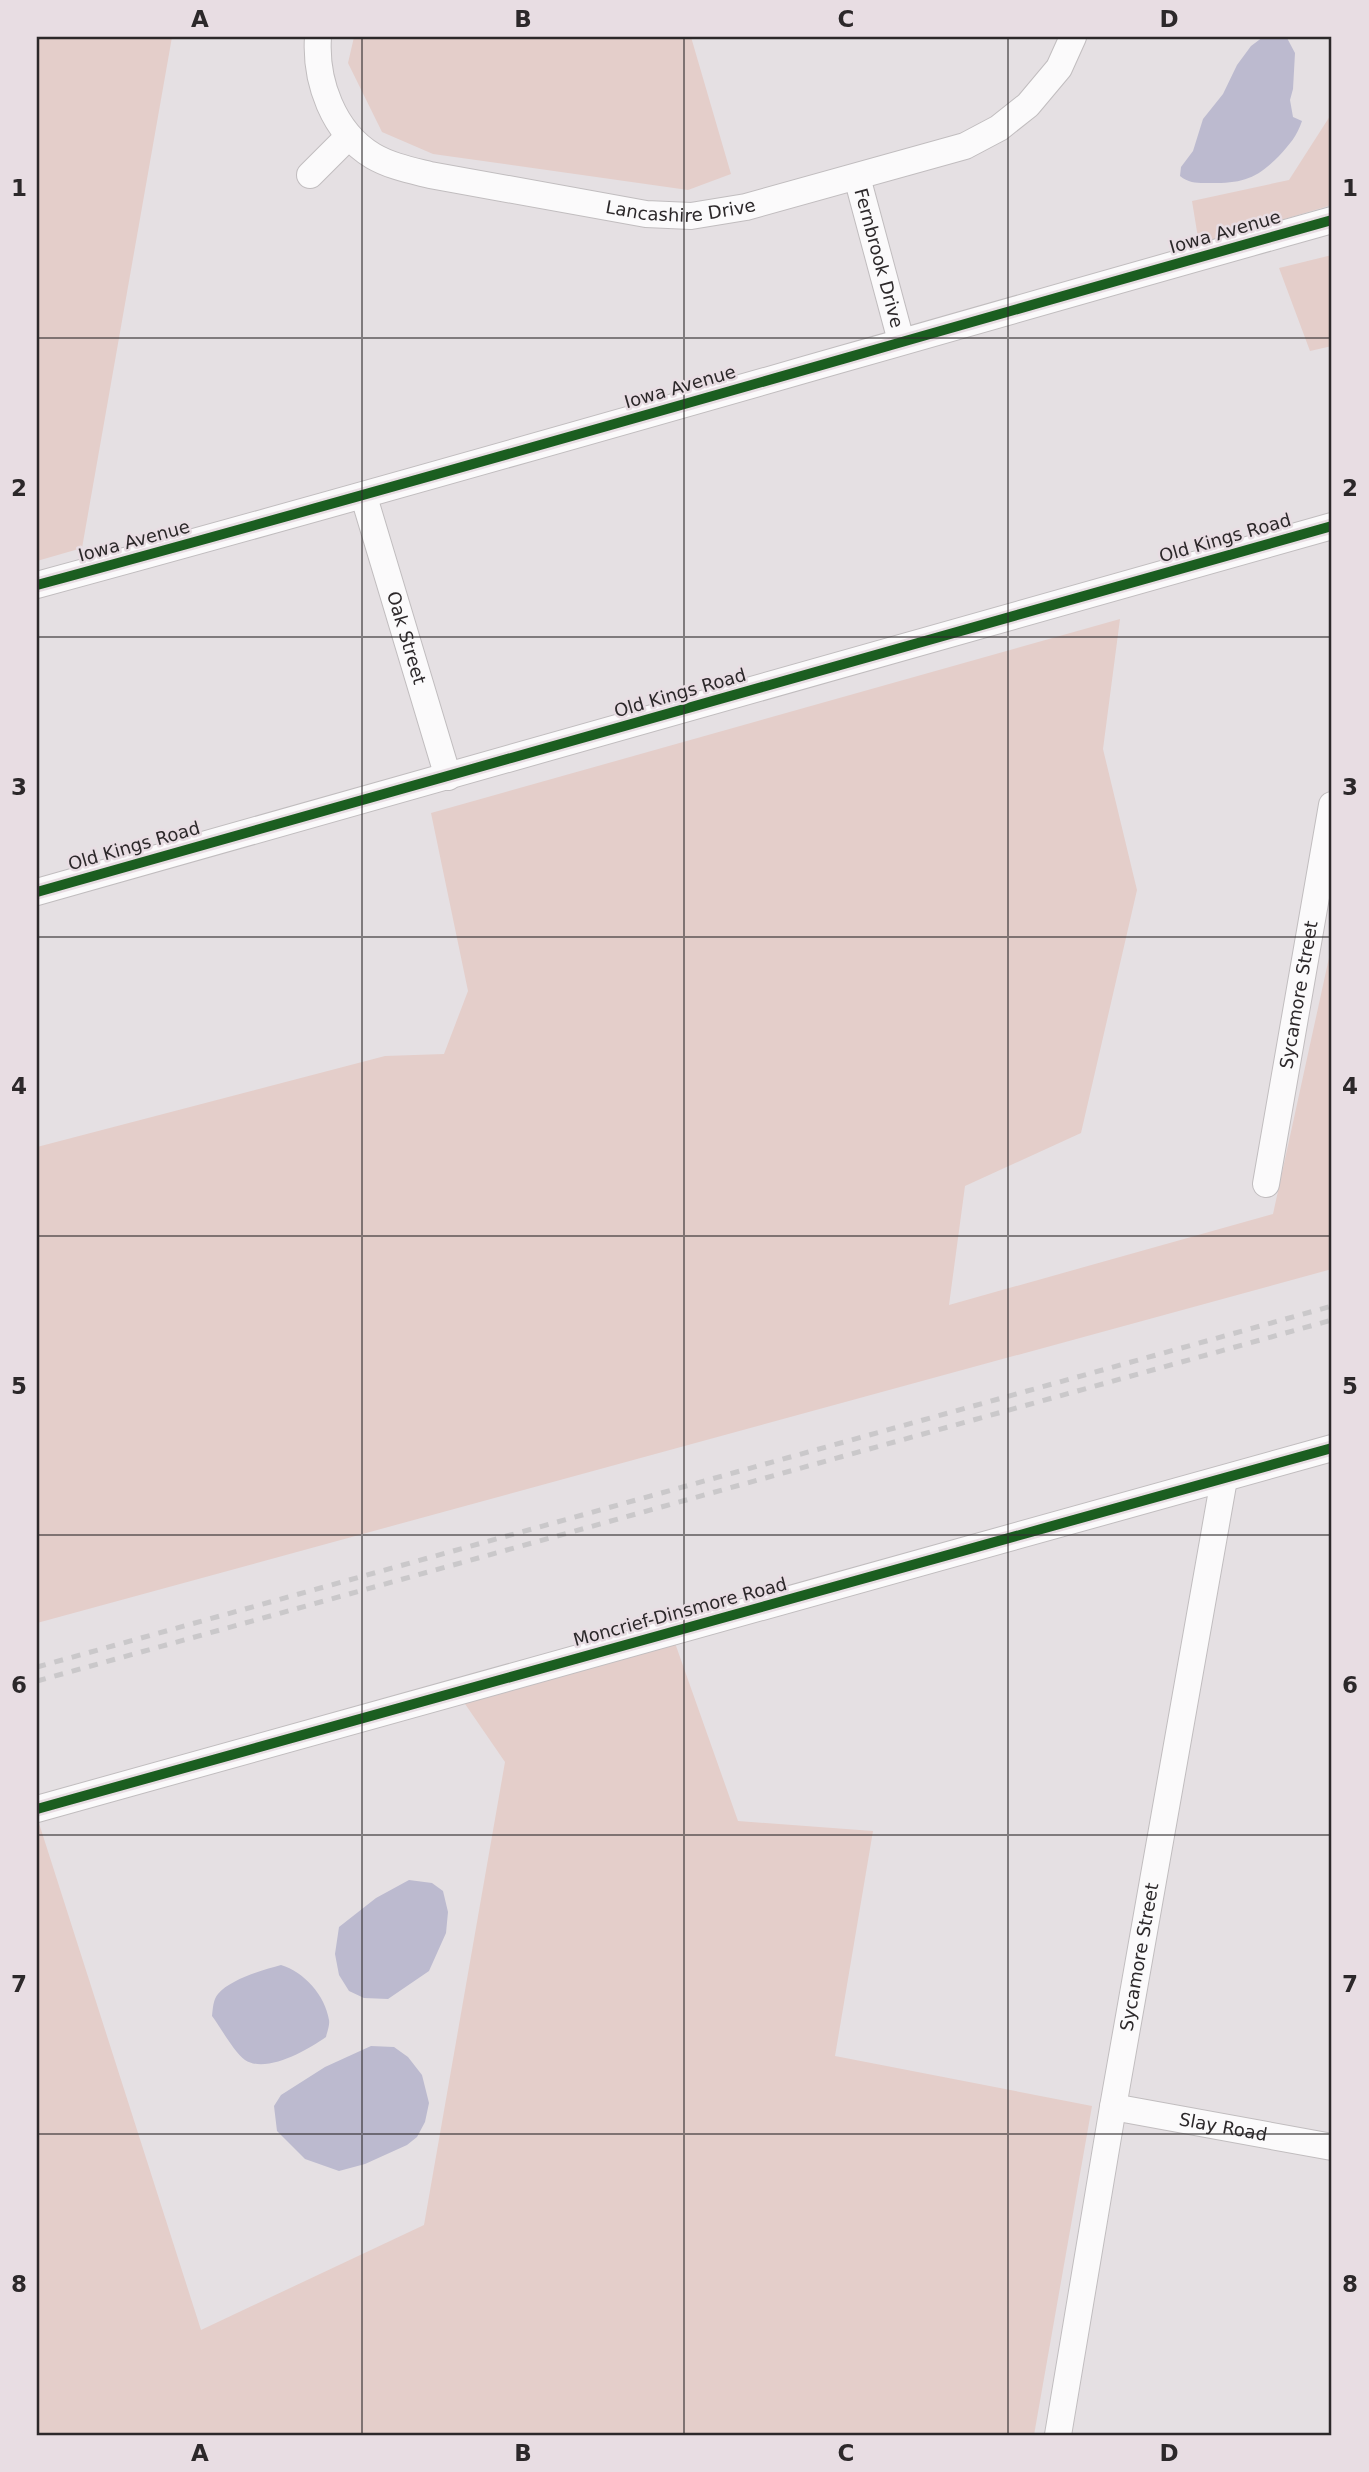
<svg xmlns="http://www.w3.org/2000/svg" width="1369" height="2472" viewBox="0 0 1369 2472" font-family="'DejaVu Sans',sans-serif">
<style>
.green{fill:#e4ceca}
.water{fill:#bcbacf}
.lines{fill:none;stroke-linecap:round;stroke-linejoin:round}
.minor-casing{stroke:#c1bdbf;stroke-width:28}
.minor{stroke:#fbfafb;stroke-width:26}
.rail{stroke:#cac8ca;stroke-width:5;stroke-dasharray:9 9;stroke-linecap:butt}
.cycleway-casing{stroke:#e8dde3;stroke-width:15}
.cycleway{stroke:#1b5e20;stroke-width:10}
.grid{fill:none;stroke:#2c282a;stroke-width:2;stroke-opacity:0.55}
.labels{text-anchor:middle;stroke-width:5;stroke-linejoin:round;paint-order:stroke}
.street-label{font-size:18px;fill:#2c282a;stroke:#e8dde3}
.neatline{fill:none;stroke:#2c282a;stroke-width:2.5}
.grid-label{font-size:23px;text-anchor:middle;font-weight:bold;fill:#2c282a}
</style>
<rect width="100%" height="100%" fill="#e5e0e3"/>
<path class="green" d="M 37,37 L 172,37 L 82,548 L 37,561 Z
M 354,37 L 691,37 L 731,174 L 688,190 L 433,154 L 382,132 L 348,63 Z
M 1332,100 L 1332,205 L 1199,244 L 1192,201 L 1289,180 L 1330,116 Z
M 1332,255 L 1332,346 L 1310,351 L 1279,268 Z
M 1120,619 L 1103,749 L 1137,890 L 1081,1133 L 965,1186 L 949,1305 L 1273,1214 L 1332,944 L 1332,1269 L 37,1623 L 37,1147 L 385,1056 L 444,1054 L 468,991 L 431,813 Z
M 675,1643 L 738,1821 L 873,1831 L 835,2056 L 1092,2106 L 1034,2435 L 37,2435 L 37,1817 L 201,2330 L 424,2225 L 505,1762 L 463,1701 Z"/>
<path class="water" d="M 1263,37 L 1287,38 L 1295,53 L 1293,89 L 1290,100 L 1293,117 L 1302,121 C 1297,136 1290,144 1279,156 C 1256,179 1243,183 1211,183 C 1199,183 1190,184 1180,176 L 1181,167 L 1193,151 L 1203,119 L 1223,94 L 1237,65 L 1251,46 Z
M 409,1880 L 432,1883 L 443,1891 L 448,1912 L 446,1933 L 429,1971 L 388,1999 L 364,1998 L 349,1991 L 339,1975 L 335,1954 L 339,1927 L 376,1898 Z
M 281,1965 C 304,1972 325,1995 329,2020 C 330,2025 327,2032 326,2037 C 308,2050 266,2074 245,2060 C 234,2052 221,2028 212,2016 C 213,2008 213,2000 218,1994 C 231,1979 263,1970 281,1965 Z
M 371,2046 L 394,2047 L 408,2057 L 422,2075 L 429,2103 L 425,2122 L 417,2137 L 407,2145 L 365,2164 L 339,2171 L 305,2159 L 277,2131 L 274,2106 L 281,2095 L 325,2067 Z"/>
<g class="lines">
<defs>
<g id="minor">
<path id="s1" d="M 318,37 C 315,81 333,132 373,156 C 390,166 410,170 430,175 L 646,214 L 691,216 L 746,207 L 965,146 L 999,128 L 1028,105 L 1059,68 L 1073,37"/>
<path d="M 310,175 L 348,137"/>
<path id="s2" d="M 857,177 L 901,341"/>
<path id="s3" d="M 364,497 L 448,777"/>
<path d="M 37,585 C 470,468 900,341 1332,220"/>
<path d="M 37,892 L 1332,526"/>
<path id="s4" d="M 1266,1184 L 1332,805"/>
<path d="M 37,1809 L 1332,1448"/>
<path id="s5" d="M 1113,2107 L 1332,2147"/>
<path id="s6" d="M 1058,2435 L 1113,2107 L 1224,1479"/>
</g>
</defs>
<use href="#minor" class="minor-casing"/>
<use href="#minor" class="minor"/>
<path class="rail" d="M 37,1667 L 1332,1306
M 37,1681 L 1332,1320"/>
<defs>
<path id="cycleway" d="M 37,585 C 470,468 900,341 1332,220
M 37,892 L 1332,526
M 37,1809 L 1332,1448"/>
</defs>
<use href="#cycleway" class="cycleway-casing"/>
<use href="#cycleway" class="cycleway"/>
</g>
<path class="grid" d="M 362,37 L 362,2435M 684,37 L 684,2435M 1008,37 L 1008,2435M 37,338 L 1332,338M 37,637 L 1332,637M 37,937 L 1332,937M 37,1236 L 1332,1236M 37,1535 L 1332,1535M 37,1835 L 1332,1835M 37,2134 L 1332,2134"/>
<g class="labels">
<g class="street-label">
<text dy="6" stroke="none"><textPath href="#s1" startOffset="452">Lancashire Drive</textPath></text>
<text transform="translate(1225 232) rotate(-16)" y="6">Iowa Avenue</text>
<text dy="6" stroke="none"><textPath href="#s2" startOffset="84">Fernbrook Drive</textPath></text>
<text transform="translate(680 387) rotate(-16)" y="6">Iowa Avenue</text>
<text transform="translate(1225 538) rotate(-16)" y="6">Old Kings Road</text>
<text transform="translate(134 541) rotate(-15)" y="6">Iowa Avenue</text>
<text dy="6" stroke="none"><textPath href="#s3" startOffset="147">Oak Street</textPath></text>
<text transform="translate(680 693) rotate(-16)" y="6">Old Kings Road</text>
<text transform="translate(134 846) rotate(-16)" y="6">Old Kings Road</text>
<text dy="6" stroke="none"><textPath href="#s4" startOffset="192">Sycamore Street</textPath></text>
<text transform="translate(680 1612) rotate(-15)" y="6">Moncrief-Dinsmore Road</text>
<text dy="6" stroke="none"><textPath href="#s6" startOffset="485">Sycamore Street</textPath></text>
<text dy="6" stroke="none"><textPath href="#s5" startOffset="112">Slay Road</textPath></text>
</g>
</g>
<rect width="1369" height="2472" fill="none" stroke="#e8dde3" stroke-width="77"/>
<rect x="38" y="38" width="1292" height="2396" class="neatline"/>
<g class="grid-label">
<text x="200" y="27">A</text>
<text x="523" y="27">B</text>
<text x="846" y="27">C</text>
<text x="1169" y="27">D</text>
<text x="19" y="196">1</text>
<text x="1350" y="196">1</text>
<text x="19" y="496">2</text>
<text x="1350" y="496">2</text>
<text x="19" y="795">3</text>
<text x="1350" y="795">3</text>
<text x="19" y="1094">4</text>
<text x="1350" y="1094">4</text>
<text x="19" y="1394">5</text>
<text x="1350" y="1394">5</text>
<text x="19" y="1693">6</text>
<text x="1350" y="1693">6</text>
<text x="19" y="1992">7</text>
<text x="1350" y="1992">7</text>
<text x="19" y="2292">8</text>
<text x="1350" y="2292">8</text>
<text x="200" y="2461">A</text>
<text x="523" y="2461">B</text>
<text x="846" y="2461">C</text>
<text x="1169" y="2461">D</text>
</g>
</svg>
